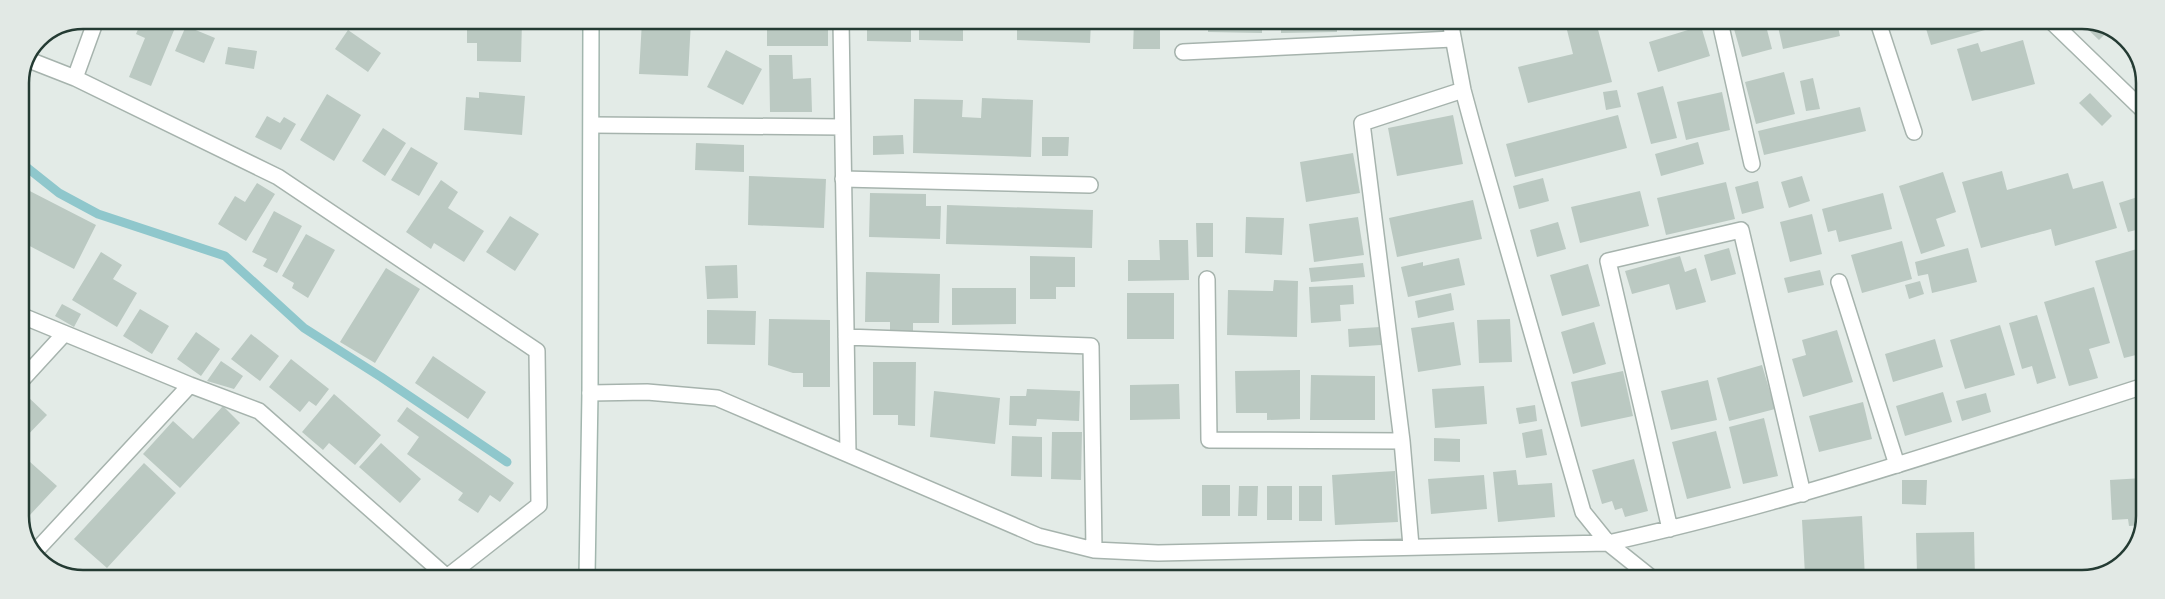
<svg xmlns="http://www.w3.org/2000/svg" width="2165" height="599" viewBox="0 0 2165 599" font-family="Cabin,sans-serif">
<style>
.lines{fill:none;stroke-linecap:round;stroke-linejoin:round}
.stream{stroke:#8fc7cc;stroke-width:9}
.building{fill:#bbc9c2}
.lane-casing{stroke:#a6b3ad;stroke-width:18}
.street-casing{stroke:#a6b3ad;stroke-width:18}
.secondary-casing{stroke:#a2b6ae;stroke-width:18}
.lane{stroke:#fff;stroke-width:15}
.street{stroke:#fff;stroke-width:15}
.secondary{stroke:#fff;stroke-width:15}
.rim{fill:none;stroke:#243b33;stroke-width:2.5}
</style>
<rect width="100%" height="100%" fill="#e3ebe7"/>
<g class="lines">
<path class="stream" d="M 20,162 L 59,193 L 98,214 L 225,256 L 304,328 L 381,377 L 507,462"/>
</g>
<path class="building" d="M 142,20 L 170,20 L 177,23 L 151,86 L 129,77 L 145,38 L 136,34 Z
M 467,20 L 522,20 L 521,62 L 477,61 L 477,43 L 467,43 Z
M 642,21 L 691,21 L 688,76 L 639,74 Z
M 767,21 L 828,21 L 828,46 L 767,46 Z
M 867,21 L 911,21 L 911,42 L 867,41 Z
M 919,21 L 963,21 L 963,41 L 919,40 Z
M 1017,21 L 1091,21 L 1090,43 L 1017,40 Z
M 1134,21 L 1160,21 L 1160,49 L 1133,49 Z
M 1208,21 L 1262,21 L 1262,33 L 1208,32 Z
M 1281,21 L 1337,21 L 1337,32 L 1281,33 Z
M 1353,21 L 1405,21 L 1405,29 L 1353,31 Z
M 1479,21 L 1503,21 L 1503,22 L 1480,28 Z
M 1565,22 L 1596,22 L 1612,82 L 1528,103 L 1518,67 L 1573,54 Z
M 1732,22 L 1765,22 L 1772,49 L 1742,57 Z
M 1777,22 L 1837,22 L 1840,36 L 1783,49 Z
M 1924,22 L 2002,22 L 2003,25 L 1931,45 Z
M 2080,22 L 2098,22 L 2110,29 L 2099,40 Z
M 186,26 L 215,38 L 204,63 L 175,51 Z
M 1701,26 L 1710,56 L 1658,72 L 1649,42 Z
M 348,30 L 381,53 L 368,72 L 335,49 Z
M 2023,40 L 2035,84 L 1972,101 L 1957,49 L 1978,43 L 1981,52 Z
M 228,47 L 257,51 L 254,69 L 225,64 Z
M 726,50 L 762,69 L 743,105 L 707,87 Z
M 769,55 L 792,55 L 793,79 L 811,78 L 812,112 L 770,112 Z
M 2137,60 L 2145,79 L 2145,81 L 2131,67 Z
M 1784,72 L 1795,114 L 1756,124 L 1745,82 Z
M 1813,78 L 1820,109 L 1806,111 L 1800,81 Z
M 1663,86 L 1677,138 L 1651,144 L 1637,93 Z
M 1617,90 L 1621,107 L 1606,110 L 1603,92 Z
M 479,92 L 525,96 L 522,135 L 464,130 L 466,97 L 479,98 Z
M 1722,92 L 1730,130 L 1686,140 L 1677,102 Z
M 2090,93 L 2112,116 L 2102,126 L 2079,103 Z
M 327,94 L 361,115 L 334,161 L 300,140 Z
M 982,98 L 1033,100 L 1031,157 L 913,153 L 914,99 L 963,100 L 962,117 L 981,118 Z
M 1860,107 L 1866,131 L 1764,155 L 1758,131 Z
M 1453,115 L 1463,164 L 1397,176 L 1388,128 Z
M 1618,115 L 1627,148 L 1515,177 L 1506,144 Z
M 267,116 L 280,123 L 284,117 L 296,124 L 281,150 L 255,137 Z
M 383,128 L 406,143 L 385,176 L 362,161 Z
M 903,135 L 904,154 L 873,155 L 873,136 Z
M 1042,137 L 1069,137 L 1068,156 L 1042,156 Z
M 1698,142 L 1704,164 L 1661,176 L 1655,154 Z
M 696,143 L 744,145 L 744,172 L 695,170 Z
M 411,147 L 438,163 L 419,196 L 391,180 Z
M 1353,153 L 1360,193 L 1306,202 L 1300,162 Z
M 2002,171 L 2007,190 L 2068,173 L 2073,189 L 2103,181 L 2117,228 L 2055,246 L 2051,229 L 1981,248 L 1962,182 Z
M 1943,172 L 1956,212 L 1936,219 L 1945,246 L 1921,254 L 1899,186 Z
M 749,176 L 826,179 L 824,228 L 748,225 Z
M 1802,176 L 1810,201 L 1789,208 L 1781,182 Z
M 1543,178 L 1549,201 L 1519,209 L 1513,186 Z
M 441,180 L 458,192 L 448,208 L 484,231 L 464,262 L 434,243 L 431,249 L 406,232 Z
M 1758,181 L 1764,208 L 1742,214 L 1735,187 Z
M 1726,182 L 1735,219 L 1666,235 L 1657,198 Z
M 257,183 L 275,194 L 246,241 L 218,224 L 235,196 L 245,202 Z
M 20,186 L 96,225 L 74,269 L 20,241 Z
M 1640,191 L 1649,226 L 1580,243 L 1571,207 Z
M 870,193 L 926,194 L 926,206 L 941,206 L 940,239 L 869,237 Z
M 1883,193 L 1892,229 L 1839,242 L 1836,230 L 1828,232 L 1822,209 Z
M 2144,195 L 2144,228 L 2128,232 L 2119,203 Z
M 1473,200 L 1482,239 L 1397,257 L 1389,218 Z
M 947,205 L 1093,210 L 1092,248 L 946,244 Z
M 274,211 L 302,226 L 277,273 L 263,266 L 267,259 L 252,252 Z
M 1812,214 L 1822,254 L 1790,262 L 1780,222 Z
M 510,216 L 539,234 L 515,271 L 486,252 Z
M 1246,217 L 1284,218 L 1282,255 L 1245,253 Z
M 1358,217 L 1364,255 L 1314,262 L 1309,224 Z
M 1558,222 L 1566,249 L 1537,257 L 1530,230 Z
M 1196,223 L 1213,223 L 1213,257 L 1197,257 Z
M 306,234 L 335,250 L 308,298 L 292,288 L 294,283 L 282,276 Z
M 1159,240 L 1188,240 L 1189,280 L 1128,281 L 1128,260 L 1160,260 Z
M 1902,241 L 1912,279 L 1862,293 L 1851,255 Z
M 2144,247 L 2144,283 L 2137,285 L 2144,304 L 2144,353 L 2124,358 L 2095,261 Z
M 1729,248 L 1736,274 L 1711,281 L 1704,255 Z
M 1968,248 L 1977,282 L 1932,293 L 1928,274 L 1918,276 L 1915,262 Z
M 101,252 L 122,265 L 113,279 L 137,293 L 117,327 L 72,300 Z
M 1030,256 L 1075,257 L 1075,287 L 1056,287 L 1056,299 L 1030,299 Z
M 1680,256 L 1685,272 L 1696,268 L 1706,302 L 1676,310 L 1669,284 L 1632,294 L 1625,271 Z
M 1459,258 L 1465,285 L 1408,297 L 1401,267 L 1423,262 L 1423,266 Z
M 1363,263 L 1365,277 L 1311,282 L 1309,268 Z
M 1588,264 L 1600,306 L 1562,316 L 1550,275 Z
M 737,265 L 738,298 L 707,299 L 705,266 Z
M 386,268 L 420,289 L 375,363 L 340,342 Z
M 1820,270 L 1824,285 L 1788,293 L 1784,278 Z
M 866,272 L 940,274 L 939,323 L 913,323 L 913,332 L 890,332 L 890,322 L 865,322 Z
M 1274,280 L 1298,281 L 1297,337 L 1227,335 L 1228,290 L 1273,291 Z
M 1920,281 L 1924,294 L 1909,299 L 1905,285 Z
M 1353,285 L 1354,304 L 1340,305 L 1341,321 L 1311,323 L 1309,287 Z
M 2094,287 L 2110,343 L 2089,349 L 2098,378 L 2069,386 L 2044,302 Z
M 952,288 L 1016,288 L 1016,324 L 952,325 Z
M 1127,293 L 1174,293 L 1174,339 L 1127,339 Z
M 1451,293 L 1454,310 L 1418,318 L 1415,301 Z
M 62,304 L 81,314 L 74,327 L 55,316 Z
M 140,309 L 169,326 L 152,354 L 123,336 Z
M 707,310 L 756,311 L 755,345 L 707,344 Z
M 2037,315 L 2056,378 L 2037,384 L 2032,366 L 2022,369 L 2009,323 Z
M 769,319 L 830,320 L 830,387 L 803,387 L 803,373 L 793,373 L 768,365 Z
M 1510,319 L 1512,362 L 1479,363 L 1477,320 Z
M 1454,322 L 1461,365 L 1418,372 L 1411,328 Z
M 1594,322 L 1606,364 L 1573,374 L 1561,332 Z
M 2000,325 L 2015,375 L 1965,389 L 1950,340 Z
M 1380,327 L 1381,345 L 1349,347 L 1348,329 Z
M 1837,330 L 1853,382 L 1803,397 L 1792,359 L 1806,355 L 1802,340 Z
M 196,332 L 220,349 L 201,376 L 177,359 Z
M 251,334 L 279,356 L 260,381 L 231,359 Z
M 1935,339 L 1943,367 L 1893,382 L 1885,354 Z
M 433,356 L 486,392 L 468,419 L 415,383 Z
M 291,359 L 329,389 L 316,406 L 309,401 L 300,412 L 269,387 Z
M 221,361 L 243,376 L 234,389 L 207,381 Z
M 873,362 L 916,362 L 915,426 L 898,425 L 898,415 L 873,415 Z
M 1762,365 L 1775,409 L 1729,421 L 1717,378 Z
M 1300,370 L 1300,419 L 1267,420 L 1267,413 L 1236,413 L 1235,371 Z
M 1623,371 L 1633,416 L 1581,427 L 1571,382 Z
M 1311,375 L 1375,376 L 1375,420 L 1310,420 Z
M 1708,380 L 1717,420 L 1671,430 L 1661,391 Z
M 1179,384 L 1180,419 L 1130,420 L 1130,385 Z
M 1484,386 L 1487,424 L 1435,428 L 1432,389 Z
M 1027,389 L 1080,391 L 1079,421 L 1037,419 L 1036,426 L 1009,425 L 1010,396 L 1026,396 Z
M 934,391 L 1000,398 L 995,444 L 930,437 Z
M 1943,392 L 1952,422 L 1905,436 L 1896,406 Z
M 1986,393 L 1991,412 L 1962,421 L 1956,401 Z
M 25,394 L 47,415 L 20,443 L 20,400 Z
M 334,394 L 381,435 L 355,465 L 329,443 L 323,450 L 302,432 Z
M 1863,402 L 1872,439 L 1819,452 L 1809,416 Z
M 1535,405 L 1537,421 L 1519,424 L 1516,408 Z
M 223,406 L 240,423 L 180,488 L 143,454 L 173,421 L 193,439 Z
M 407,407 L 514,483 L 500,502 L 490,495 L 478,513 L 458,500 L 463,493 L 407,454 L 419,437 L 397,421 Z
M 1764,418 L 1778,476 L 1743,484 L 1729,427 Z
M 1542,429 L 1547,455 L 1526,458 L 1522,433 Z
M 1716,431 L 1731,488 L 1687,499 L 1672,442 Z
M 1052,432 L 1082,432 L 1081,480 L 1051,479 Z
M 1012,436 L 1042,437 L 1042,477 L 1011,476 Z
M 1434,438 L 1460,439 L 1460,462 L 1434,461 Z
M 381,443 L 421,479 L 400,503 L 359,467 Z
M 20,453 L 57,486 L 29,516 L 20,508 Z
M 1634,459 L 1648,511 L 1625,517 L 1622,508 L 1615,510 L 1612,501 L 1602,504 L 1592,470 Z
M 144,463 L 176,493 L 107,568 L 74,539 Z
M 1516,470 L 1518,485 L 1552,483 L 1555,517 L 1498,522 L 1493,472 Z
M 1395,471 L 1398,522 L 1335,525 L 1332,475 Z
M 1484,475 L 1487,509 L 1431,514 L 1428,479 Z
M 2143,478 L 2143,525 L 2129,526 L 2128,519 L 2112,520 L 2110,480 Z
M 1902,480 L 1927,480 L 1926,505 L 1902,504 Z
M 1202,485 L 1230,485 L 1230,516 L 1202,516 Z
M 1239,486 L 1258,486 L 1257,516 L 1238,516 Z
M 1267,486 L 1292,486 L 1292,520 L 1267,520 Z
M 1299,486 L 1322,486 L 1322,521 L 1299,521 Z
M 1862,516 L 1865,579 L 1822,579 L 1822,574 L 1805,575 L 1802,520 Z
M 1974,532 L 1975,579 L 1938,579 L 1938,574 L 1917,574 L 1916,533 Z"/>
<g class="lines">
<defs>
<path id="lane" d="M 1183,52 L 1453,39
M 843,179 L 1090,185
M 1839,282 L 1897,465"/>
<path id="street" d="M 841,21 L 848,453
M 1450,21 L 1463,90 L 1473,127 L 1583,512 L 1608,543 L 1653,579
M 1720,22 L 1752,164
M 1878,22 L 1914,132
M 2052,22 L 2145,112
M 29,60 L 75,78 L 278,177 L 537,351 L 539,505 L 447,577
M 75,78 L 96,20
M 592,125 L 842,127
M 1207,279 L 1209,440 L 1402,441
M 20,315 L 190,385 L 259,411 L 447,577
M 846,337 L 1091,346 L 1094,550
M 20,382 L 64,334
M 590,393 L 647,392 L 717,398 L 1038,536 L 1094,550 L 1158,553 L 1608,543 C 1790,503 1966,443 2144,386
M 1670,529 L 1608,261 L 1741,230 L 1803,494
M 1411,546 L 1402,441 L 1362,123 L 1463,90
M 34,553 L 190,385"/>
<path id="secondary" d="M 587,577 L 590,393 L 591,21"/>
</defs>
<use href="#lane" class="lane-casing"/>
<use href="#street" class="street-casing"/>
<use href="#secondary" class="secondary-casing"/>
<use href="#lane" class="lane"/>
<use href="#street" class="street"/>
<use href="#secondary" class="secondary"/>
</g>
<path d="M0 0H2165V599H0ZM83 29H2082A54 54 0 0 1 2136 83V516A54 54 0 0 1 2082 570H83A54 54 0 0 1 29 516V83A54 54 0 0 1 83 29Z" fill="#e2e9e5" fill-rule="evenodd"/>
<path class="rim" d="M83 29H2082A54 54 0 0 1 2136 83V516A54 54 0 0 1 2082 570H83A54 54 0 0 1 29 516V83A54 54 0 0 1 83 29Z"/>
</svg>
